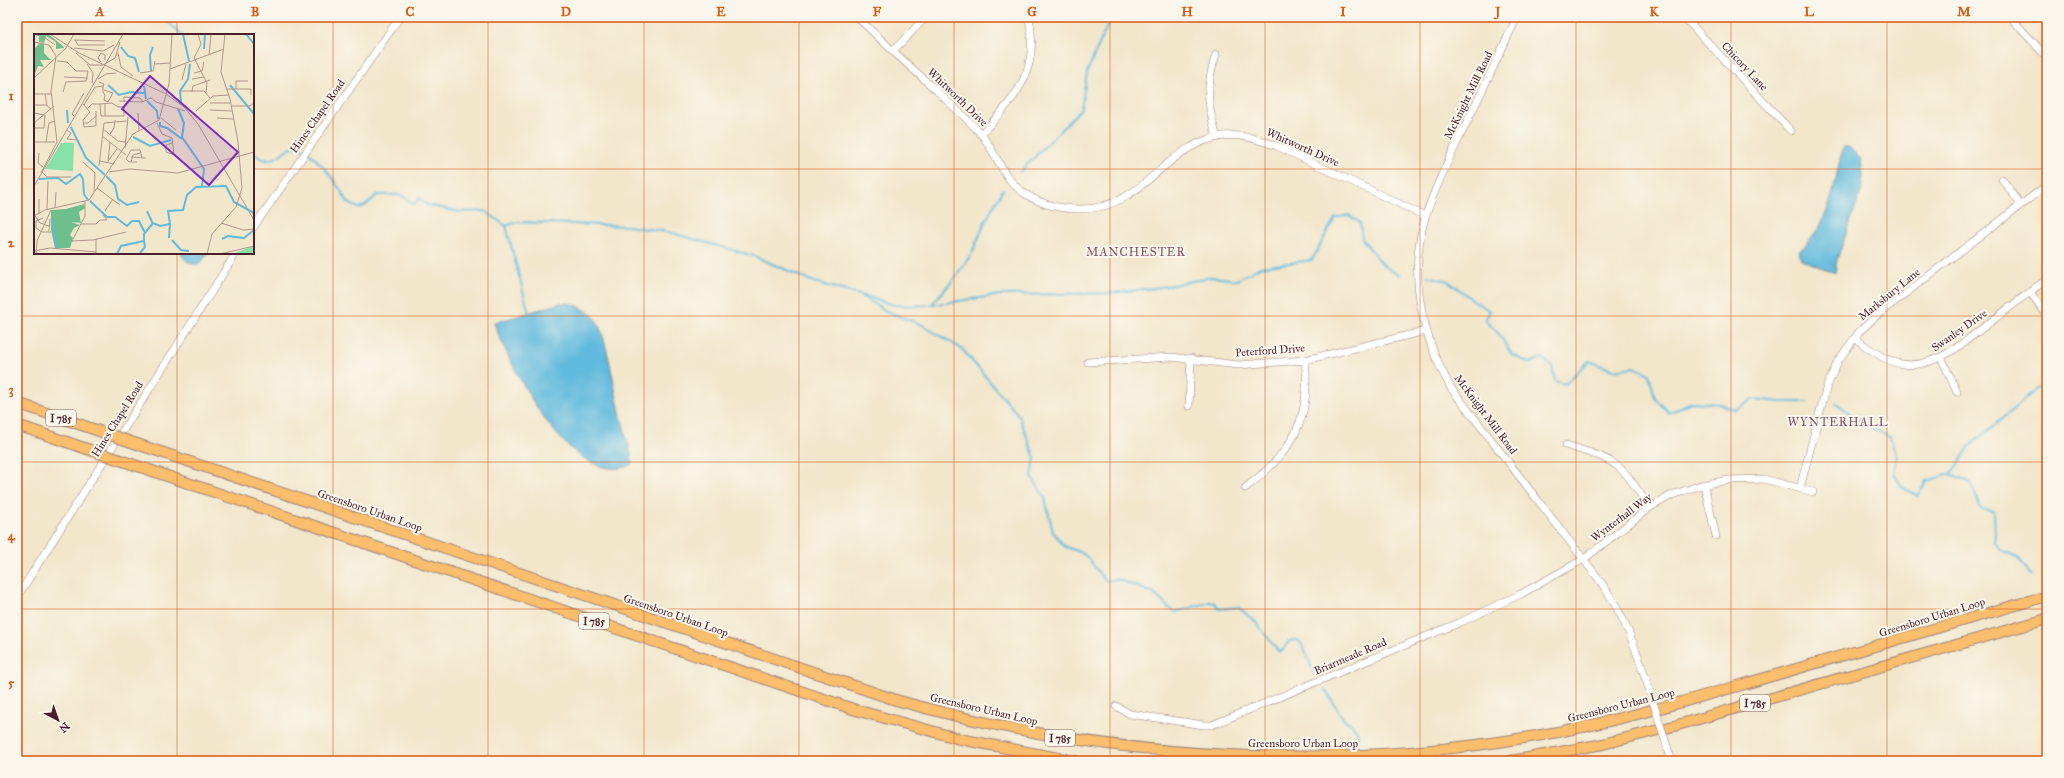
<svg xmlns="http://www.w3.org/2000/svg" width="2064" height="778" viewBox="0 0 2064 778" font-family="'IM FELL Great Primer',serif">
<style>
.water{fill:#60badd;stroke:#556c84}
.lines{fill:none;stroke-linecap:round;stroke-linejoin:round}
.stream{stroke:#60badd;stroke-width:2}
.minor-casing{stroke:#9e827b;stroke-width:8}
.highway-casing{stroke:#9e827b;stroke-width:12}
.minor{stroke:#fff;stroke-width:7}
.highway{stroke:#fabe6d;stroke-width:10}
.minor-bridge-casing{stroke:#9e827b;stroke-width:8;stroke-linecap:butt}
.highway-bridge-casing{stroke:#9e827b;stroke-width:12;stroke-linecap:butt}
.minor-bridge{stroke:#fff;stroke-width:7}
.highway-bridge{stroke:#fabe6d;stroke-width:10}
.grid{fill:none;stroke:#e0560e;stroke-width:1;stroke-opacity:0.55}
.labels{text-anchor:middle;stroke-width:4;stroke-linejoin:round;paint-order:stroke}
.shield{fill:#fbf7ec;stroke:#7f6065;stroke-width:1}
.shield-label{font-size:10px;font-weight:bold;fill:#4a1f2b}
.street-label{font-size:11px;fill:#4a1f2b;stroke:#fbf7ec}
.neighbourhood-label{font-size:12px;letter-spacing:1px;fill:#804c66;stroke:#fbf7ec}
.inset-river{fill:none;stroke:#60badd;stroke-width:2}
.inset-road{fill:none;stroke:#af968b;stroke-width:1}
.view{fill:#7b2cbf;fill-opacity:0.15;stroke:#7b2cbf;stroke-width:2}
.inset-edge{fill:none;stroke:#4a1f2b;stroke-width:2}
.neatline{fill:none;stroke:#e0560e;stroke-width:1.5}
.grid-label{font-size:13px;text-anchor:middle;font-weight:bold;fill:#e0560e}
</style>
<rect width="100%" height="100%" fill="#fbf7ec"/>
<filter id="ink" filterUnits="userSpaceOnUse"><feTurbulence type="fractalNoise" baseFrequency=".025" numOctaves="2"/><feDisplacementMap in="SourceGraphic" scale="8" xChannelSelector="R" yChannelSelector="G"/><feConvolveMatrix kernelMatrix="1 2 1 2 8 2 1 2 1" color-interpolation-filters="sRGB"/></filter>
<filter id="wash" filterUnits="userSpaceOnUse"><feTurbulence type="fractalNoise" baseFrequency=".012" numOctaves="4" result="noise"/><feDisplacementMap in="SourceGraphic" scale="16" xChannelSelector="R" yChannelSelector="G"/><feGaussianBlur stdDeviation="0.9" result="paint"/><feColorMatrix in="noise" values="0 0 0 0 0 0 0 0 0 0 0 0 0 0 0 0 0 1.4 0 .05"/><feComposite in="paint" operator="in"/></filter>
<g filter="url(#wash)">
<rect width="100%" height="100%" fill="#f2e6cb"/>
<path class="water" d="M 1844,147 L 1849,147 L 1861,159 L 1863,176 L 1861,192 L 1837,260 L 1835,273 L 1801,259 L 1799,251 C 1819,236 1830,207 1835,183 C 1838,171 1839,159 1844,147 Z
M 181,253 L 209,253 L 198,265 C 189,264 185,261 181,253 Z
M 561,303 C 572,302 587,309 594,317 C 606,332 613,382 618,403 C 622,422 628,442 633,462 L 631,465 C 569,490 511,367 494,323 Z"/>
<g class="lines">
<path class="stream" d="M 163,17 L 182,35
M 253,149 C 255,155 257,157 263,159 C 281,165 286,138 303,149 C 314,155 330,174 337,185 C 345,195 345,204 359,208 L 365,206 L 377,195 L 401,195 L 414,204 L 420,198 L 427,205 L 460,212 L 485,211 L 506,226 L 529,314
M 1020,172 L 1081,109 L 1087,72 L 1111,17
M 506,226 L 517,222 L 628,226 L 668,232 L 754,256 L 814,282 L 895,305 L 909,306 L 931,305 L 1000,295 L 1112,293 L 1162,287 L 1212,277 L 1237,280 L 1260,267 L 1312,260 L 1335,218 L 1349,215 L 1360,223 L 1362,239 L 1384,266 L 1400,275
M 1427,276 L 1448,281 L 1473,300 L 1490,311 L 1485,320 L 1499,334 L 1512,355 L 1530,363 L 1542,358 L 1552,366 L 1555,381 L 1565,384 L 1589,361 L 1613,370 L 1634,367 L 1649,374 L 1655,398 L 1669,413 L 1691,402 L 1721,404 L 1736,410 L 1754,399 L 1779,402 L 1807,402
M 861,296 L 888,312 L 922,325 L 962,349 L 1019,416 L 1035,458 L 1032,477 L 1045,498 L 1053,532 L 1064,546 L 1082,553 L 1088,558 L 1105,581 L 1117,579 L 1153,593 L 1169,608 L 1176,612 L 1210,602 L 1215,603 L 1220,609 L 1238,607 L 1256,622 L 1279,652 L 1283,650 L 1289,641 L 1298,640 L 1304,648 L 1314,673
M 932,304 L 954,279 L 972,253 L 985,222 L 1003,189
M 1836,403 L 1867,426 L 1890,437 L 1897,457 L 1894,474 L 1903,488 L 1918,496 L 1926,481 L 1951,474 L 1970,446 L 2047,380
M 1951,474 L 1971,483 L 1981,509 L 1994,511 L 1995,542 L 2002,551 C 2018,554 2023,563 2031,576
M 1325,689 L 1344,720 L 1352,724 L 1358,733 L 1358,743"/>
</g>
</g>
<g filter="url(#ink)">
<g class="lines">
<defs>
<path id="minor" d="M 857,17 C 883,42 910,67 937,91 C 951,105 967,118 980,133 C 999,155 1001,179 1027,195 C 1043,205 1058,208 1076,209 C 1145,212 1161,144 1224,136 C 1243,134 1260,140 1277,146 L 1425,216
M 1517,17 C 1499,55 1481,94 1462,132 C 1449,159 1435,187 1426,215 C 1407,273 1422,337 1451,388 L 1598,578 C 1624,613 1637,651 1650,692
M 1684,17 L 1791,131
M 2010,17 L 2044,54 L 2047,51
M 893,51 L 924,19
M 1216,54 C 1205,89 1207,103 1217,138
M 981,134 C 1016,97 1040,72 1029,17
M 2002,179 L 2021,205
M 253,228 L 400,17
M 2030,292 L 2047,315
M 1855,338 C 1891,367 1913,375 1955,349 L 2047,279
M 1941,357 L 1957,392
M 1088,362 L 1171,357 L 1238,365 L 1305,360 L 1426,331
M 1189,406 L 1191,358
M 1566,445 C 1617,461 1621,462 1649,508
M 1704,485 L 1716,536
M 1245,488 C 1292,453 1312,420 1305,360
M 1800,488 L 1826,389 L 1838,361 L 1859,332 L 1876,316 L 2047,185
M 17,597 L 236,253
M 1116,706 L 1130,714 L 1204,725 L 1212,725 L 1461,622 L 1521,594 L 1584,559 L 1649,508 L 1672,495 L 1701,485 L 1729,480 L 1764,479 L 1813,492
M 1667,746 L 1672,761"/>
<path id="highway" d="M 17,403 L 105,433
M 17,425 L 93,451
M 131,442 L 896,700 C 1113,762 1342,774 1563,731 C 1629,718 1693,699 1758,680 C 1854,653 1950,624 2047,596
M 120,460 L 856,710 L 960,739 L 1074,761
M 1511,761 L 1603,744 L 1674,726 L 2047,619"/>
</defs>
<use href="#minor" class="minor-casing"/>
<use href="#highway" class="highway-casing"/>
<use href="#minor" class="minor"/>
<use href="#highway" class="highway"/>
<defs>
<path id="minor-bridge" d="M 1650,692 L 1667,746"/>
<path id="highway-bridge" d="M 105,433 L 131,442
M 93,451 L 120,460"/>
</defs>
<use href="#minor-bridge" class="minor-bridge-casing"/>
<use href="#highway-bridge" class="highway-bridge-casing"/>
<use href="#minor-bridge" class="minor-bridge"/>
<use href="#highway-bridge" class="highway-bridge"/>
</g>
</g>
<path class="grid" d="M 177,17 L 177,35M 333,17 L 333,761M 488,17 L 488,761M 644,17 L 644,761M 799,17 L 799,761M 954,17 L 954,761M 1110,17 L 1110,761M 1265,17 L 1265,761M 1420,17 L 1420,761M 1576,17 L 1576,761M 1731,17 L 1731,761M 1887,17 L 1887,761M 17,169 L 35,169M 253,169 L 2047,169M 177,253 L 177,761M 17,316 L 2047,316M 17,462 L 2047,462M 17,609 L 2047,609"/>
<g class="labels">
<g class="shield">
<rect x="46" y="410" width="30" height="16" rx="3"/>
<rect x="579" y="613" width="30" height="16" rx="3"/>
<rect x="1740" y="695" width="30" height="16" rx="3"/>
<rect x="1045" y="730" width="30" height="16" rx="3"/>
</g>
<g class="shield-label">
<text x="61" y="422">I 785</text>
<text x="594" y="625">I 785</text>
<text x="1755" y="707">I 785</text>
<text x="1060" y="742">I 785</text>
</g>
<g class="street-label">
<text transform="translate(1745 66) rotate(47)" y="4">Chicory Lane</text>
<text transform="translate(1468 95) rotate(-64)" y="4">McKnight Mill Road</text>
<text transform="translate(958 97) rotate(44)" y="4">Whitworth Drive</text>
<text transform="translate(317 116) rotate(-55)" y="4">Hines Chapel Road</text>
<text transform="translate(1303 147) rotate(24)" y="4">Whitworth Drive</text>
<text transform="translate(1889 294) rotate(-39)" y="4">Marksbury Lane</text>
<text transform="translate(1959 330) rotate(-35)" y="4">Swanley Drive</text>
<text transform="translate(1270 350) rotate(-4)" y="4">Peterford Drive</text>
<text transform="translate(1486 414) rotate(53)" y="4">McKnight Mill Road</text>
<text transform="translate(117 419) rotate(-58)" y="4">Hines Chapel Road</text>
<text transform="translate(370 510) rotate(19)" y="4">Greensboro Urban Loop</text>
<text transform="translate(1621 517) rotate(-37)" y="4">Wynterhall Way</text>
<text transform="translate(676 615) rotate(19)" y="4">Greensboro Urban Loop</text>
<text transform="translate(1932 617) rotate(-17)" y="4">Greensboro Urban Loop</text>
<text transform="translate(1350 656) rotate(-23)" y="4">Briarmeade Road</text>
<text transform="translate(1621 705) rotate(-14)" y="4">Greensboro Urban Loop</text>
<text transform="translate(984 709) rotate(13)" y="4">Greensboro Urban Loop</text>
<text x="1303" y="747">Greensboro Urban Loop</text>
</g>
<g class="neighbourhood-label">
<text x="1136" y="256">MANCHESTER</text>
<text x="1838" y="426">WYNTERHALL</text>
</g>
</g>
<g transform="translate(34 34)">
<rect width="220" height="220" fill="#f2e6cb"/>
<path d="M 27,109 L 40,109 L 39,137 L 11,135 ZM 220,212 L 220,220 L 190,220 L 201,219 Z" fill="#88e1a6"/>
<path d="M 14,0 L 29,12 L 30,14 L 22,15 L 22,8 L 12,2 L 10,9 L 5,8 L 5,2 L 0,1 ZM 6,9 L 10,10 L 10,19 L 17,26 L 6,26 L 10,33 L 4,32 L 0,42 L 0,15 ZM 50,170 L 51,174 L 45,178 L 47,189 L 37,188 L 46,191 L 40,194 L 36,201 L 39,204 L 36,214 L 21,214 L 17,196 L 17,176 L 32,175 Z" fill="#6ebf8b"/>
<path class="inset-river" d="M 149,0 L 155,27M 212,0 L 220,10M 87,13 L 94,22 L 101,24 L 105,38M 170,15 L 171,0M 117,37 L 116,21 L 119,13M 74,51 L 85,61 L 97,58 L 110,59M 196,51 L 220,80M 110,52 L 112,65M 113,67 L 123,77 L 124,85M 147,68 L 146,57 L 154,45 L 156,30M 144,75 L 150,89 L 148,103 L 170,135 L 168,152M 33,76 L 34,89M 126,88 L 126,92 L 133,94 L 148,105M 37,93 L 52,124 L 71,141M 99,103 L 116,112 L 137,106M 72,142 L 81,151 L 84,165 L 93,171 L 105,168M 5,145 L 24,144 L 32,150 L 46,140 L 49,145 L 50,160 L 54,166M 56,167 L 73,183 L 81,183 L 93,192 L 98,187 L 105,187 L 111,199M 113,177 L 119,190M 18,185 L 23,214M 135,204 L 136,190M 188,205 L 194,202 L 210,204 L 220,196M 138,206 L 147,216 L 155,217M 106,219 L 111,213 L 110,207M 83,220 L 87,212 L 110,207 L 110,200 L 119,189 L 126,192 L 136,190 L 134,177 L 149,176 L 153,161 L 162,153 L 192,152 L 200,168 L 220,179"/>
<path class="inset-road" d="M 16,0 L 45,19 L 132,60 L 150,73 L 164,90 L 220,186M 164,0 L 167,10 L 160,24 L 173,49 L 172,58M 10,3 L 21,11M 40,6 L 71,7M 41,6 L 44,11 L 71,11M 0,8 L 15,11 L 22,22M 40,14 L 69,17 L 80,11M 42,19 L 56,31 L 69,31 L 81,24 L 86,8M 84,19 L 87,33 L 99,42M 175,21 L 177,0M 23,27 L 33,28 L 42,37 L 54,37M 67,28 L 64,24 L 67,19 L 71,21 L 71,26M 53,30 L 59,39 L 58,49M 121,30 L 136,29M 136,35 L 190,15M 106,39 L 119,37 L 121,27M 160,39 L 168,37 L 170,28M 30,43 L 54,44M 0,44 L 32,14 L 40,0M 64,45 L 72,40 L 82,39M 158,45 L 170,43M 148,46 L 152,30M 65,48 L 70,50 L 69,53 L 69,58 L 71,61 L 70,66 L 74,68 L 79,59 L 70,56M 192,55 L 217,55 L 217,61M 202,55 L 202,47 L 214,47M 147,57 L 170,57 L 176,64M 29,58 L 32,48 L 52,47 L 54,37M 158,58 L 159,52 L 176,46M 0,60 L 18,60M 11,60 L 13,72M 116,63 L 122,68 L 151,77M 85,67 L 108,68 L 117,64M 90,67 L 90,63 L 106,64 L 109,68M 176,69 L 196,69M 49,70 L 56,78 L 49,86 L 50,93 L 62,92 L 62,77M 66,70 L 78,69 L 84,73M 0,71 L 12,71 L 17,75M 50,71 L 61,53 L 70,52M 197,72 L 216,72 L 220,69M 54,74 L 58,70 L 66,70 L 67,82 L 90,82 L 90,73 L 84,73M 176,76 L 198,77M 162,77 L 179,62 L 195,61M 0,79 L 11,81 L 10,94 L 0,94M 104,79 L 105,97M 40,82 L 38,80 L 50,59M 71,82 L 71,69M 127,84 L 142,96M 183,84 L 199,85M 0,89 L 20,72M 49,89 L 54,89 L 63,81M 123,89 L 128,100 L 138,104 L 140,121M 69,95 L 84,107 L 91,108M 33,96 L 37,99 L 33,105 L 44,106M 76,100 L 80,94 L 81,86M 68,102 L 92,121M 0,108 L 21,108M 12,108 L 15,89 L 21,87M 138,109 L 132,111 L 132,118 L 142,121M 91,114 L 94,83M 5,119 L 4,129 L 9,133M 97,123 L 112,124M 66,127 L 80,130M 74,127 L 83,115M 49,128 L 61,139 L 60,158M 74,128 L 76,108M 97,128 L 99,121 L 106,119M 103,128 L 95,128 L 92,125 L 97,116 L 106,116 L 108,124M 65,132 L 70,89 L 93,87M 8,138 L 13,143 L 37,143M 75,138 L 96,135 L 144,139 L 220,118M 7,139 L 23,108 L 17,57 L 22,22M 0,152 L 89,0M 63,154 L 86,171M 5,165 L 5,180M 51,167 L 51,182 L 38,207 L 59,206 L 92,198M 21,174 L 22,158M 13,175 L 14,147M 71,177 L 79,165M 0,182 L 11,176 L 55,166 L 99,100 L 125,86 L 135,50 L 138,0M 1,182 L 6,189 L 15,192M 9,184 L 2,187 L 2,194 L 8,198 L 17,198M 187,189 L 209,196 L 220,195M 47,190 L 62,190 L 66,186 L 73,186 L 69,181M 15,197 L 16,185M 0,217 L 16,214 L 62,218M 2,220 L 3,207 L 17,176M 62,220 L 62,205M 173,220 L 178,200 L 202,173 L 208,154 L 204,108 L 196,65 L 187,38 L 191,0M 186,220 L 220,212"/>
<path class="view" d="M 116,42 L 204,118 L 175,151 L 88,75 Z"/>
<rect width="220" height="220" class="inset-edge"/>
</g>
<rect width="2064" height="778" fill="none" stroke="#fbf7ec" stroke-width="44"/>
<g transform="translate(58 720) rotate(139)" stroke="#fbf7ec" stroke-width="3" paint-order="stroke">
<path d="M0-3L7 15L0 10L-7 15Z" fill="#4a1f2b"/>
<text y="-6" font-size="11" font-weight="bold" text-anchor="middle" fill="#4a1f2b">N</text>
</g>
<rect x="22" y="22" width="2020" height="734" class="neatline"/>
<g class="grid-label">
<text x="100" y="16">A</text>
<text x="255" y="16">B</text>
<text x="410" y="16">C</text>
<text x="566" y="16">D</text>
<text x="721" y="16">E</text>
<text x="877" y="16">F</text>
<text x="1032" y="16">G</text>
<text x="1187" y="16">H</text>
<text x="1343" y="16">I</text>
<text x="1498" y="16">J</text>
<text x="1654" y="16">K</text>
<text x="1809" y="16">L</text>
<text x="1964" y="16">M</text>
<text x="11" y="100">1</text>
<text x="11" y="247">2</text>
<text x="11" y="394">3</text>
<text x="11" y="540">4</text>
<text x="11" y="687">5</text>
</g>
</svg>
